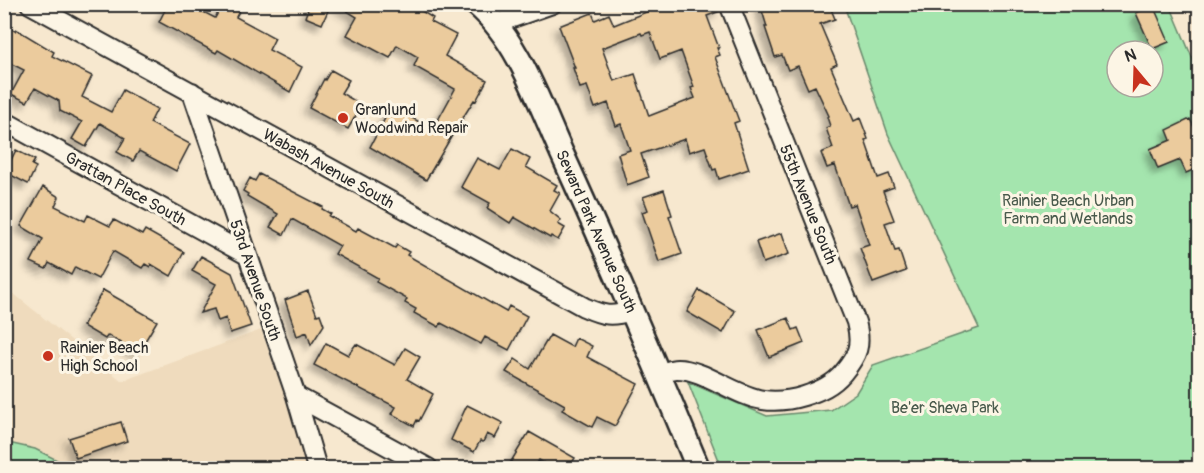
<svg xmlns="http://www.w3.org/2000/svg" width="1204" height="473" viewBox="0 0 1204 473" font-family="Pangolin,sans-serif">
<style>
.built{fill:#efdbbd}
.green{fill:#a4e5ae;stroke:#68886c;stroke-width:1.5;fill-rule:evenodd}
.building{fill:#ebcb9d;stroke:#2b2b2b;stroke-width:1.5;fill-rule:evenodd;filter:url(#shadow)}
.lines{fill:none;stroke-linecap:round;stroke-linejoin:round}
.minor-casing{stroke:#2b2b2b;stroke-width:22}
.tertiary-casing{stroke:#2b2b2b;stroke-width:27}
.minor{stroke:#fcf5e5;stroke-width:18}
.tertiary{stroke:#fcf5e5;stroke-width:22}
.poi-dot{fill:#c8321e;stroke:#fcf5e5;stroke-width:2}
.labels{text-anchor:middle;stroke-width:6;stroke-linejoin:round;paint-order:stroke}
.poi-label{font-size:16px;fill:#2b2b2b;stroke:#fcf5e5;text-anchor:start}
.street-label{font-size:16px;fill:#2b2b2b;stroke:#fcf5e5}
.park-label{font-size:16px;fill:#495a4c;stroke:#fcf5e5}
</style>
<defs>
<filter id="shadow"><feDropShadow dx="-5.5" dy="5.5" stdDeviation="3" flood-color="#0004"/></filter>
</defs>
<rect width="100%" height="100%" fill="#f7e8cf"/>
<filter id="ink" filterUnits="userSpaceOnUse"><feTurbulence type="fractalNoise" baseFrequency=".0167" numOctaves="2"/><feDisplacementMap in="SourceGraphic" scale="12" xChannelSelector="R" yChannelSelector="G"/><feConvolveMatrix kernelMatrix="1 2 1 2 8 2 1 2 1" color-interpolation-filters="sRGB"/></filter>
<g filter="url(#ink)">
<path class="built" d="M 4,286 L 122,381 L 261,330 L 312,468 L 5,468 Z"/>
<path class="green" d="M 844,5 L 1170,5 L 1199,74 L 1199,468 L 722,468 L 688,382 L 767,416 L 831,410 L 856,393 L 873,365 L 979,328 L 888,134 ZM 1117,51 L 1153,51 L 1153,87 L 1117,87 Z
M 4,442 L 35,449 L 73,468 L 5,468 Z"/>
<path class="building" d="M 168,4 L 188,4 L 215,18 L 223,4 L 243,4 L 236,17 L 275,38 L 269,50 L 302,67 L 290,92 L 218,50 L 216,53 L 159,22 Z
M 310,4 L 331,4 L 322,24 L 305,17 Z
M 336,4 L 410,4 L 433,18 L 431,22 L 456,35 L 445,56 L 487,80 L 476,101 L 474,100 L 457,127 L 426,180 L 370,147 L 391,107 L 433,129 L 455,89 L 414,66 L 418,57 L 397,45 L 390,58 L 347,35 L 357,17 Z
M 666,4 L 718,4 L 720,11 L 707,16 L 719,48 L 717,48 L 720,55 L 715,57 L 739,121 L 734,123 L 749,169 L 719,179 L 716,169 L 713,170 L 705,147 L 689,152 L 685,139 L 641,154 L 649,177 L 627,185 L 618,154 L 630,150 L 621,124 L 616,126 L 608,103 L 595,108 L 587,86 L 580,88 L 573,68 L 575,68 L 559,26 L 592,13 L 595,20 L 609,14 L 614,25 ZM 650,32 L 660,59 L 681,51 L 694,87 L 691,88 L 695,98 L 649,116 L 635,74 L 614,81 L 602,48 L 641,33 L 642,35 Z
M 760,4 L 829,4 L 835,19 L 820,24 L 837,64 L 831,67 L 854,121 L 860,118 L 868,139 L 865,140 L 878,178 L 889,174 L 894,187 L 883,191 L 894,220 L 885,223 L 895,251 L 899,250 L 906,271 L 873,283 L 860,248 L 869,245 L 855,204 L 849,206 L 835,165 L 827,168 L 821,153 L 833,148 L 826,128 L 830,126 L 827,117 L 829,116 L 815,86 L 808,89 L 798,66 L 788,70 L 782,55 L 775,57 L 765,27 L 767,27 Z
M 1153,5 L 1169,42 L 1152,49 L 1136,13 Z
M 4,25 L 15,31 L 16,29 L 54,52 L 52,56 L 92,76 L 82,97 L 111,112 L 123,90 L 157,109 L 150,123 L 190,144 L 176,171 L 139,151 L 133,161 L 117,152 L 125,138 L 100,123 L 86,147 L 72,139 L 82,122 L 60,111 L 59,101 L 35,88 L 27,102 L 11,94 L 24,70 L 4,60 Z
M 331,70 L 349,80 L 341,93 L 362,105 L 348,129 L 309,108 L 324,79 L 325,80 Z
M 1190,119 L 1200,139 L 1200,167 L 1186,173 L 1180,160 L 1158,169 L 1150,149 L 1171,140 L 1167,130 Z
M 512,149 L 530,159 L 526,167 L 557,185 L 554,190 L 560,193 L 550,211 L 561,220 L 558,224 L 565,228 L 558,240 L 551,236 L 550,238 L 514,217 L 510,223 L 487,208 L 490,203 L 461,187 L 477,158 L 500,170 Z
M 16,150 L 35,160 L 32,165 L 36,167 L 28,184 L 5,172 Z
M 259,174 L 323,207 L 322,209 L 331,214 L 329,216 L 356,231 L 358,228 L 395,248 L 397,245 L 409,252 L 407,255 L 506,312 L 509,306 L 527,316 L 509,350 L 485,337 L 481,344 L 441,323 L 439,327 L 414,313 L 416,309 L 405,303 L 407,299 L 376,282 L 378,278 L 335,254 L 340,246 L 292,219 L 284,235 L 270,227 L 278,214 L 247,196 L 248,194 L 243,191 L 250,178 L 255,181 Z
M 43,187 L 59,197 L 55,206 L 85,221 L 88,215 L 110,226 L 114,220 L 142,235 L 145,230 L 184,252 L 171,276 L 151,264 L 150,267 L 145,264 L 142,268 L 113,251 L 98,279 L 75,267 L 71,275 L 49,263 L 46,269 L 31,262 L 43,239 L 21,226 Z
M 664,190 L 672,215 L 669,216 L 682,254 L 659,262 L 642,212 L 648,210 L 643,197 Z
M 782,233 L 789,254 L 763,263 L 756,242 Z
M 201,256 L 232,273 L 251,326 L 230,333 L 226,318 L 218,321 L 214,309 L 200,313 L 216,284 L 192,271 Z
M 103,290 L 157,321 L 138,353 L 108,335 L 105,339 L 83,326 Z
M 699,290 L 735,311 L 723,333 L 687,312 Z
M 308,291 L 317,315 L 320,314 L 324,325 L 311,345 L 307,332 L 297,336 L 285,300 Z
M 788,318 L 793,330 L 798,328 L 804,343 L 769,357 L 758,330 Z
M 550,335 L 572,347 L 576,338 L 592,346 L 587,357 L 638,384 L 615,426 L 597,417 L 592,427 L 562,410 L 565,405 L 506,372 L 515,359 L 530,369 Z
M 326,343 L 348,355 L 356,344 L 395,365 L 405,348 L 420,357 L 407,379 L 433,394 L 419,421 L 417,420 L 414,426 L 392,414 L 396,407 L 314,365 Z
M 467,405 L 503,423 L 495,438 L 487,434 L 483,442 L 480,441 L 474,452 L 451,440 Z
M 121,422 L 127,441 L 76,458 L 69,438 Z
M 529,432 L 575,458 L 569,468 L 553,468 L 539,460 L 534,468 L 507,468 Z"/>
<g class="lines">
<defs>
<path id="minor" d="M 30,4 L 584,307 C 604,316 611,317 632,311
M 495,24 L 552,4
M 192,92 L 296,396 L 317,468
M 4,121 L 247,255
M 659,374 C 665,372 671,369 677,369 C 704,369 735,396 763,400 C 777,402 791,400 804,396 C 820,391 833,385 843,373 C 858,355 862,345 856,322 L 729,4
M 296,396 L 428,468"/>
<path id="tertiary" d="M 476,4 C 519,40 541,108 564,158 C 611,261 655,364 698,468"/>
</defs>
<use href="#minor" class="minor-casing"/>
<use href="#tertiary" class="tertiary-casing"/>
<use href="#minor" class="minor"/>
<use href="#tertiary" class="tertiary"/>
</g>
</g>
<g class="poi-dot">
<circle cx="343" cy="118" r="6"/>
<circle cx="48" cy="356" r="6"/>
</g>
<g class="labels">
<g class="poi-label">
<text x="355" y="115">Granlund<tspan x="355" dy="18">Woodwind Repair</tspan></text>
<text x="60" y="353">Rainier Beach<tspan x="60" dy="18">High School</tspan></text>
</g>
<g class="street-label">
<text transform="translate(329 168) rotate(29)" y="6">Wabash Avenue South</text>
<text transform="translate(126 188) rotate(29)" y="6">Grattan Place South</text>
<text transform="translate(809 204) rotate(68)" y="6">55th Avenue South</text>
<text transform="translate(597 231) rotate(66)" y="6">Seward Park Avenue South</text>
<text transform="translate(256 280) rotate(71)" y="6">53rd Avenue South</text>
</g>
<g class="park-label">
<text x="1068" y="206">Rainier Beach Urban<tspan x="1068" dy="18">Farm and Wetlands</tspan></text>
<text x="945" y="413">Be'er Sheva Park</text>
</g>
</g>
<rect width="1204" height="473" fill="none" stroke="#fcf5e5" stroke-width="24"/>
<rect x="12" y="12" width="1180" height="449" fill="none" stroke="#2b2b2b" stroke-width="2" filter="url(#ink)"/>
<g transform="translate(1135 69) rotate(341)"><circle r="28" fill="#fcf5e5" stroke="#a8a49b" stroke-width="1.5"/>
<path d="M0-4.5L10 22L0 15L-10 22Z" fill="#c8321e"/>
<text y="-9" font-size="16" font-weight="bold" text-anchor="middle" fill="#2b2b2b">N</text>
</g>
</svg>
